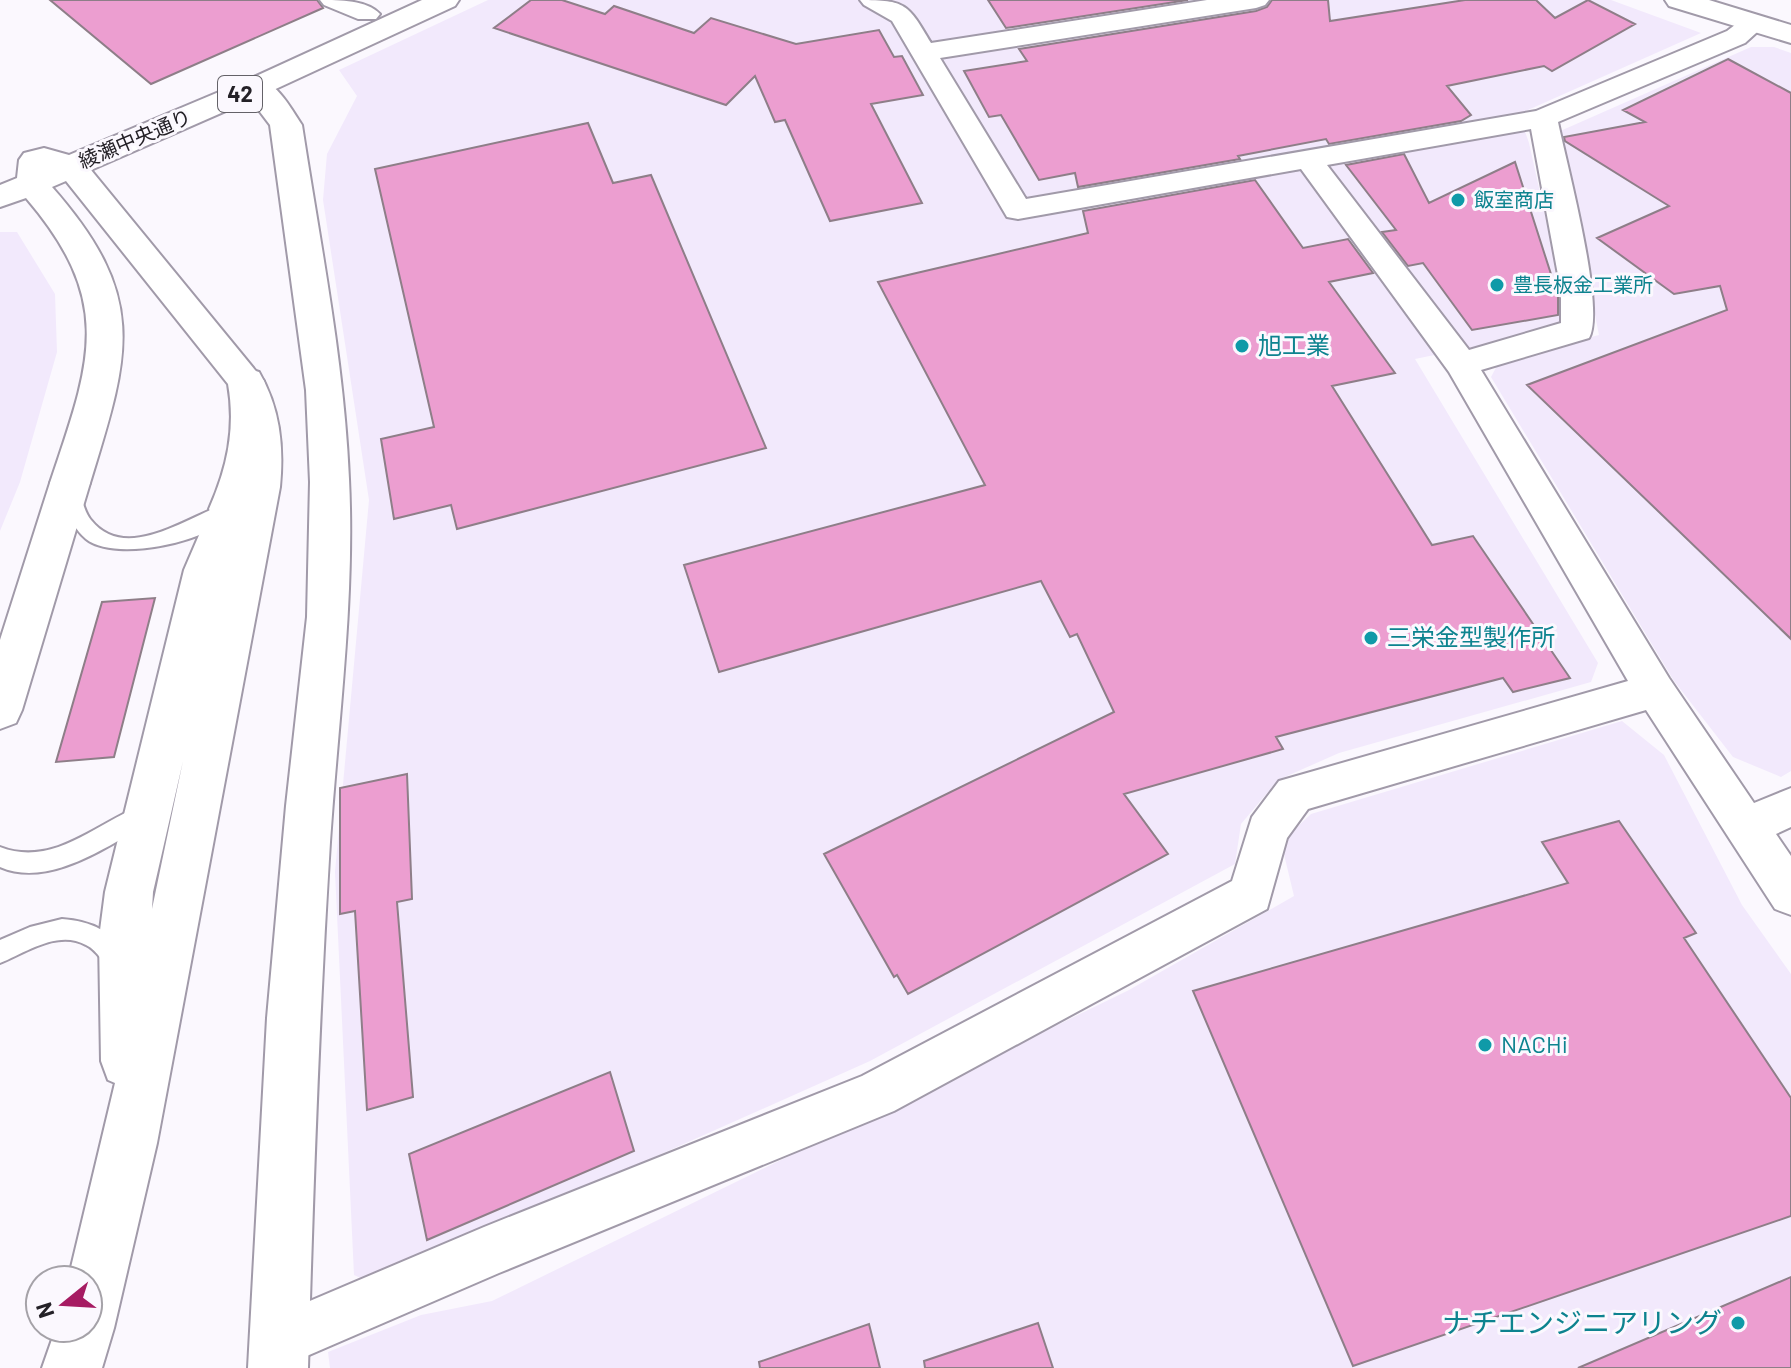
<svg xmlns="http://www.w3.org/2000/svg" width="1791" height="1368" viewBox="0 0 1791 1368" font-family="Barlow,'Noto Sans JP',sans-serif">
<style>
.built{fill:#f2e9fc}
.building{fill:#ec9ed0;stroke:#8e7e88;stroke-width:2}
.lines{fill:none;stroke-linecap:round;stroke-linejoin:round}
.lane-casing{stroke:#a19aa9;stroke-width:4}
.street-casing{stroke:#a19aa9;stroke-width:4}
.secondary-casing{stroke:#a19aa9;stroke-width:4}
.primary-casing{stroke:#a19aa9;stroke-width:4}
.highway-casing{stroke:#a19aa9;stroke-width:4}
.lane{fill:#fff;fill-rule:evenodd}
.street{fill:#fff;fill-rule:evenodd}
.secondary{fill:#fff;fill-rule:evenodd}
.primary{fill:#fff;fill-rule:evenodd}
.highway{fill:#fff;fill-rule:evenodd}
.culture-dot{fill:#0f9aa8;stroke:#fbf8fe;stroke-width:3}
.labels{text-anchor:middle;stroke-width:6;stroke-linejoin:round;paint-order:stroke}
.far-street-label{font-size:20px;fill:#242127;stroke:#fbf8fe}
.far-culture-label{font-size:20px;fill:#0d838f;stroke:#fbf8fe;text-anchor:start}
.shield{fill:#fbf8fe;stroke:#646268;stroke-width:2}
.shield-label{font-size:22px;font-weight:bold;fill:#242127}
.culture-label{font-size:24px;fill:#0d838f;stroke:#fbf8fe;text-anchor:start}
.near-culture-label{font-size:28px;fill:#0d838f;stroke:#fbf8fe;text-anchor:end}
</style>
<rect width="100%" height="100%" fill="#fbf8fe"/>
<path class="built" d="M 488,0 L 1611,0 L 1701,33 L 1519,114 L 1529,143 L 1569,322 L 1560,329 L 1415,359 L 1598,663 L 1591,682 L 1339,753 L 1278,780 L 1241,824 L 1235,864 L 870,1061 L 372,1283 L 354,1275 L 335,872 L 369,500 L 323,200 L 327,154 L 357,96 L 339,70 Z
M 1751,47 L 1774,47 L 1791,53 L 1791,771 L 1781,777 L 1733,757 L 1674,681 L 1491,377 L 1500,360 L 1599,335 L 1558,132 Z
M 0,232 L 17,232 L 55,294 L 57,352 L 20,482 L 0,531 Z
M 1622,721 L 1664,755 L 1742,905 L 1791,974 L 1791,1368 L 330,1368 L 328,1352 L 421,1315 L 492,1301 L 1129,990 L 1294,896 L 1281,842 L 1311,814 Z"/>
<path class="building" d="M 50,0 L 317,0 L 323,8 L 151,84 Z
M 531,0 L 562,0 L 605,14 L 614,6 L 694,33 L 711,18 L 796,44 L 879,30 L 894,57 L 902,56 L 923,95 L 871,104 L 922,203 L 830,221 L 785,120 L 775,122 L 755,76 L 726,105 L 494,28 Z
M 988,0 L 1188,0 L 1006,28 Z
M 1272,0 L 1328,0 L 1330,21 L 1465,0 L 1536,0 L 1555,18 L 1588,0 L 1635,24 L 1552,71 L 1544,66 L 1447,86 L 1471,115 L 1461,121 L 1329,144 L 1326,139 L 1238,156 L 1240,159 L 1078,187 L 1075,173 L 1039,180 L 1001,115 L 989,117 L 964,71 L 1027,61 L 1019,49 L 1256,11 L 1267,7 Z
M 1728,59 L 1791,93 L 1791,639 L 1527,385 L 1727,310 L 1720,286 L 1674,294 L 1597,238 L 1669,206 L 1565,141 L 1564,137 L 1645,122 L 1623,110 Z
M 588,123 L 613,183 L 651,175 L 766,448 L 457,529 L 451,505 L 394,519 L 381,439 L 434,427 L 375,169 Z
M 1404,154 L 1429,203 L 1515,162 L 1558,296 L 1558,315 L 1472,330 L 1423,263 L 1408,266 L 1382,232 L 1396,230 L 1346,165 Z
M 1255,180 L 1303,248 L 1348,239 L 1373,273 L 1329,282 L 1395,373 L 1332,386 L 1432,545 L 1473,536 L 1570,678 L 1513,692 L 1503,678 L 1276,737 L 1283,749 L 1124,794 L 1168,854 L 908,994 L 897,975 L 894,977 L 824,854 L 1114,712 L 1077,634 L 1070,637 L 1041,581 L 719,672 L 684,565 L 985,485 L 878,282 L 1088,233 L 1083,211 Z
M 155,598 L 114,757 L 56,762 L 102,602 Z
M 407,774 L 412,899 L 397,902 L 413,1097 L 367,1110 L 355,911 L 340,914 L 340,788 Z
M 1619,821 L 1696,933 L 1684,938 L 1791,1098 L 1791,1216 L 1353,1366 L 1193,991 L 1568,883 L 1542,842 Z
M 610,1072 L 634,1151 L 427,1240 L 409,1154 Z
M 1791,1277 L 1791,1368 L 1578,1368 Z
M 1038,1323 L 1053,1368 L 925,1368 L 924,1361 Z
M 869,1324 L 880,1368 L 760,1368 L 759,1362 Z"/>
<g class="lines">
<defs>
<path id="lane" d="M 72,489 L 78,491 C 83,500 84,512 91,520 C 126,564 188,516 226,504 L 235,511 C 216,541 115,563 86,539 C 72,527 68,513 63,496 Z
M 145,804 L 153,807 L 156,814 L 153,821 C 110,844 50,889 0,867 L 0,847 C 54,868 97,822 145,804 Z
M 62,919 C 91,921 114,931 126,959 L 123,967 L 115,970 C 102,965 99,951 86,945 C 58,929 25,953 0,963 L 0,940 L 30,927 Z"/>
<path id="street" d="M 320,0 C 340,0 367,0 380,14 L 376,19 L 358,19 L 324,5 Z
M 860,0 C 906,0 908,4 931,43 L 1207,0 L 1269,0 L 1265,5 L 1256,8 L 940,58 L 1026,199 L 1536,111 L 1727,31 L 1744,18 L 1762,18 L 1766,24 L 1745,43 L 1558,122 C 1566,162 1606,309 1589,338 L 1481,370 L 1669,678 L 1754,803 L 1791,788 L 1791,827 L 1776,834 L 1791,856 L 1791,915 L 1775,909 L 1646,710 L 1308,809 L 1287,838 L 1267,909 L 894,1111 L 499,1273 L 279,1368 L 258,1361 L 250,1342 L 258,1323 L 484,1227 L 862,1076 L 1232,881 L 1252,817 L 1279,781 L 1628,681 L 1449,372 L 1301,169 L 1018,219 L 1007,217 L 892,21 L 864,5 ZM 1531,129 L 1561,291 L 1561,323 L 1469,350 L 1327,165 Z"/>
<path id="secondary" d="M 1665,0 L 1709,0 L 1791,25 L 1791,43 L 1669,6 Z
M 256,78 C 278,83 290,107 302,125 C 320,243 344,360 349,479 C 355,600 338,721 330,842 C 319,1017 313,1192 308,1368 L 248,1368 L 267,1018 L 286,806 L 307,617 L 310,482 L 306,390 L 270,125 L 241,87 L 245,81 Z"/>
<path id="primary" d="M 422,0 L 459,0 L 455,6 L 267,93 L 91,170 L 264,381 C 274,429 267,476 243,520 L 229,524 L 215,520 L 209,509 C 227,468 236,429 228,384 L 66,181 L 52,187 C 149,297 130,353 90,483 L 84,493 L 70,498 L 56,493 L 50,483 C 90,363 116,303 26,198 L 0,207 L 0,185 L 17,178 L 19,160 L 24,153 L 44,148 L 69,155 L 245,81 Z"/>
<path id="highway" d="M 246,368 L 259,372 C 280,408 284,446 280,487 L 157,1143 L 114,1328 L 102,1368 L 42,1368 L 56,1328 L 88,1328 L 88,1280 L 68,1280 L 115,1083 L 108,1080 L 101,1061 L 99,938 L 105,892 L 184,570 L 215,498 L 229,494 L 238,497 C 247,456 243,419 228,381 L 233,372 ZM 183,761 L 152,909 L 153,892 Z
M 70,468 L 84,473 L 90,483 L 22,710 L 16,723 L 0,729 L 0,640 L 50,483 L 56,473 Z"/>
</defs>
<use href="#lane" class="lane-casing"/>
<use href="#street" class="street-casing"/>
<use href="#secondary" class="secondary-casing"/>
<use href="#primary" class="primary-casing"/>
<use href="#highway" class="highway-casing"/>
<use href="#lane" class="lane"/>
<use href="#street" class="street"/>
<use href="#secondary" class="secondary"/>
<use href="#primary" class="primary"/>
<use href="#highway" class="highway"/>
</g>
<g class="culture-dot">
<circle cx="1458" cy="200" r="8"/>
<circle cx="1497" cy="285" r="8"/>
<circle cx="1242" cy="346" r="8"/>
<circle cx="1371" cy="638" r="8"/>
<circle cx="1485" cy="1045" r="8"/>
<circle cx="1738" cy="1323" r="8"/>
</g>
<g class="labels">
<g class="far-street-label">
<text transform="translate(135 139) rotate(-23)" y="7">綾瀬中央通り</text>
</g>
<g class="far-culture-label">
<text x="1474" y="207">飯室商店</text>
<text x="1513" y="292">豊長板金工業所</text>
</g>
<rect class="shield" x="218" y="76" width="44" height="36" rx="6"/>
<g class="shield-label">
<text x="240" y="102">42</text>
</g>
<g class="culture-label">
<text x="1258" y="354">旭工業</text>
<text x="1387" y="646">三栄金型製作所</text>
<text x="1501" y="1053">NACHi</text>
</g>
<g class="near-culture-label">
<text x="1722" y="1333">ナチエンジニアリング</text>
</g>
</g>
<g transform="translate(64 1304) rotate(252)"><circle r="38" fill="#fbf8fe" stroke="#a5a2a8" stroke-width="2"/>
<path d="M0-6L14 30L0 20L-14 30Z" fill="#a61b62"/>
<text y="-12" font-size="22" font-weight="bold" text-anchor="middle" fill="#242127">N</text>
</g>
</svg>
